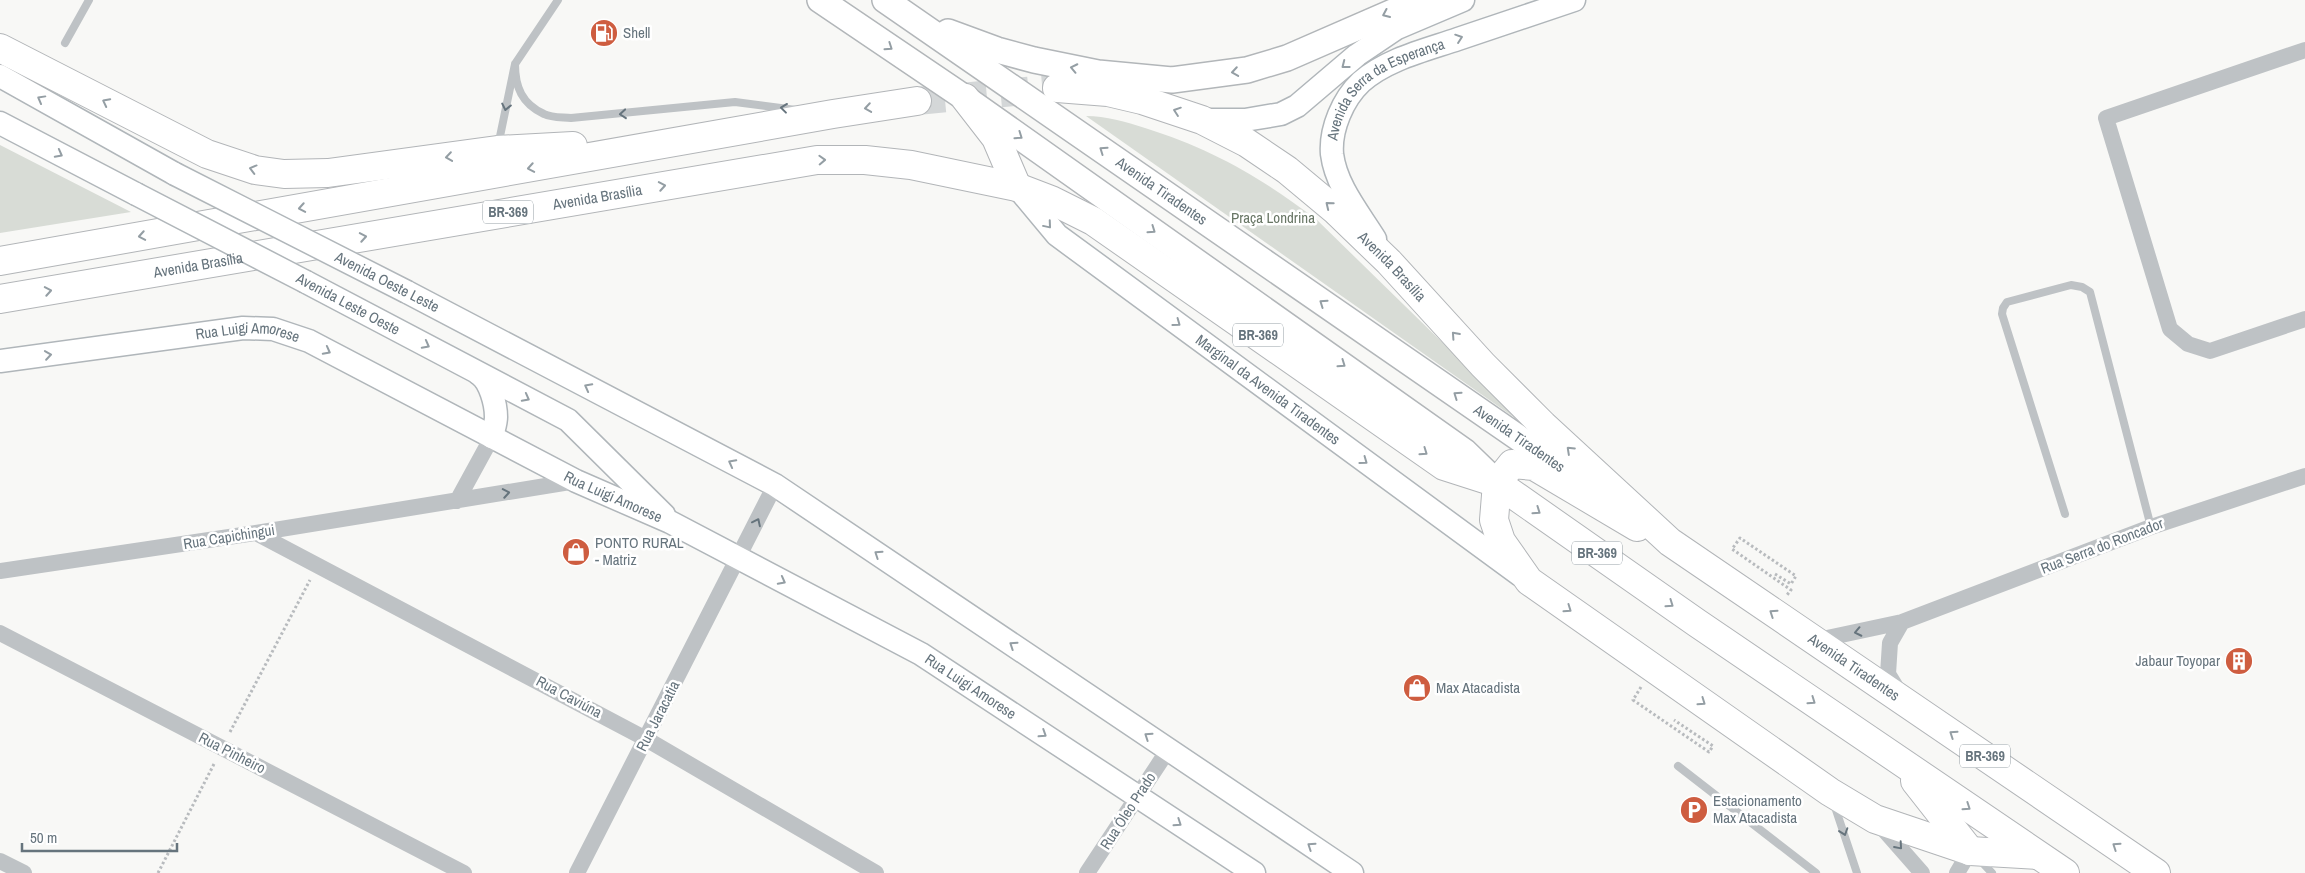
<svg xmlns="http://www.w3.org/2000/svg" width="2305" height="873" viewBox="0 0 2305 873" font-family="'Archivo Narrow',sans-serif">
<style>
.green{fill:#d8dcd6}
.lines{fill:none;stroke-linecap:round;stroke-linejoin:round}
.highway-tunnel{stroke:#d4d7d8;stroke-width:28;stroke-dasharray:28 14;stroke-linecap:butt}
.secondary-casing{stroke:#b0b6ba;stroke-width:25}
.primary-casing{stroke:#b2b6b9;stroke-width:28}
.highway-casing{stroke:#b2b5b8;stroke-width:30}
.path{stroke:#b8bbbe;stroke-width:3;stroke-dasharray:2.5 2.5;stroke-linecap:butt}
.lane{stroke:#bec2c5;stroke-width:8}
.street{stroke:#bec2c5;stroke-width:16}
.secondary{stroke:#fff;stroke-width:22}
.primary{stroke:#fff;stroke-width:25}
.highway{stroke:#fff;stroke-width:28}
.secondary-bridge-casing{stroke:#b0b6ba;stroke-width:25;stroke-linecap:butt}
.secondary-bridge{stroke:#fff;stroke-width:22}
.oneway{stroke:#949ea4}
.oneway2{stroke:#66747d}
.labels{text-anchor:middle;stroke-width:5;stroke-linejoin:round;paint-order:stroke}
.shield{fill:#fff;stroke:#949ea4;stroke-width:1}
.shield-label{font-size:14px;font-weight:bold;fill:#66747d}
.poi-label{font-size:15px;fill:#66747d;stroke:#fff;text-anchor:start}
.street-label{font-size:15px;fill:#66747d;stroke:#fff}
.park-label{font-size:15px;fill:#687665;stroke:#fff}
</style>
<rect width="100%" height="100%" fill="#f8f8f6"/>
<path class="green" d="M 1086,116 C 1106,116 1126,122 1145,128 C 1212,149 1260,177 1316,219 L 1532,430 Z
M 0,145 L 131,212 L 0,233 Z"/>
<g class="lines">
<path class="highway-tunnel" d="M 917,101 L 1057,88"/>
<defs>
<g id="secondary">
<path d="M 0,76 L 175,174"/>
<path d="M 1202,120 L 1245,120 L 1281,114 L 1297,106 L 1357,55 L 1397,28 L 1463,0"/>
<path d="M 0,123 L 136,194"/>
<path id="s1" d="M 1017,187 L 1057,235 L 1520,575"/>
<path id="s2" d="M 1375,239 C 1359,213 1336,186 1332,154 C 1330,129 1343,99 1361,82 C 1387,59 1426,50 1458,39 C 1496,26 1535,13 1574,0"/>
<path d="M 306,282 L 568,420 L 664,515"/>
<path d="M 407,292 L 775,485 L 1352,873"/>
<path id="s3" d="M 0,361 L 243,328 L 273,329 L 309,341 L 576,481 L 670,522 L 921,654 L 1254,873"/>
<path d="M 479,374 C 490,381 496,404 496,417 C 496,424 493,431 492,437"/>
</g>
<g id="primary">
<path d="M 820,0 L 965,98 L 1465,452 L 1497,483"/>
<path id="s4" d="M 885,0 L 1578,479"/>
<path d="M 948,32 L 997,50 L 1034,60 L 1098,73 L 1172,80 L 1247,70 L 1287,58 L 1395,11 L 1451,0"/>
</g>
<g id="highway">
<path d="M 0,48 L 207,154 L 255,170 L 284,174 L 328,173 L 497,150 L 573,146"/>
<path id="s5" d="M 1057,88 L 1108,92 L 1142,100 L 1202,120 L 1247,143 L 1287,170 L 1335,210 L 1389,262 L 1483,365 L 1543,425 L 1670,542 L 2156,873"/>
<path d="M 965,98 L 996,138 L 1017,187"/>
<path d="M 0,261 L 833,114 L 917,101"/>
<path id="s6" d="M 0,299 L 817,160 L 865,160 L 911,165 L 1017,187 L 1051,200 L 1093,221 L 1444,466 L 1497,483 L 1697,623 L 2065,873"/>
<path d="M 1637,527 L 1534,466 L 1512,464 L 1497,483 L 1494,520 L 1501,541 L 1529,581 L 1830,792 L 1875,819 L 1970,851 L 2037,855"/>
<path d="M 1915,781 L 1970,851"/>
</g>
</defs>
<use href="#secondary" class="secondary-casing"/>
<use href="#primary" class="primary-casing"/>
<use href="#highway" class="highway-casing"/>
<path class="path" d="M 1775,574 L 1791,584 L 1796,576 L 1740,538 L 1732,549 L 1791,590 L 1787,595
M 1641,687 L 1633,700 L 1709,752 L 1713,746 L 1674,720
M 230,732 L 310,580
M 158,873 L 214,764"/>
<path class="lane" d="M 65,43 L 89,0
M 515,64 C 515,87 522,104 544,114 C 552,118 563,117 571,118 L 735,102 L 796,110
M 498,146 L 515,64 L 558,0
M 2065,514 L 2002,314 L 2003,308 L 2007,302 L 2071,285 L 2082,287 L 2090,292 L 2151,527
M 1678,766 L 1816,873
M 1834,804 L 1857,873
M 1979,859 L 1992,873"/>
<path class="street" d="M 2305,50 L 2106,118 L 2170,329 L 2188,344 L 2210,351 L 2305,319
M 457,501 L 492,437
M 256,533 L 646,739 L 876,873
M 0,571 L 256,533 L 576,481
M 0,633 L 464,873
M 1813,641 L 1902,622 L 2151,527 L 2305,476
M 1899,692 L 1888,674 L 1890,643 L 1902,622
M 1878,823 L 1922,873
M 0,861 L 24,873
M 577,873 L 775,485
M 1087,873 L 1168,750
M 1957,873 L 1970,851"/>
<use href="#secondary" class="secondary"/>
<use href="#primary" class="primary"/>
<use href="#highway" class="highway"/>
<defs>
<path id="secondary-bridge" d="M 175,174 L 407,292
M 136,194 L 306,282"/>
</defs>
<use href="#secondary-bridge" class="secondary-bridge-casing"/>
<use href="#secondary-bridge" class="secondary-bridge"/>
</g>
<defs><path id="oneway-chevron" d="M-2-3.5L2.5 0L-2 3.5" fill="none" stroke-width="1.6" stroke-linecap="round" stroke-linejoin="round" transform="scale(1.25)"/></defs>
<g class="oneway">
<use href="#oneway-chevron" transform="translate(1386 14) rotate(156)"/>
<use href="#oneway-chevron" transform="translate(1459 38) rotate(-19)"/>
<use href="#oneway-chevron" transform="translate(889 47) rotate(34)"/>
<use href="#oneway-chevron" transform="translate(1345 65) rotate(142)"/>
<use href="#oneway-chevron" transform="translate(1074 68) rotate(-168)"/>
<use href="#oneway-chevron" transform="translate(1235 72) rotate(171)"/>
<use href="#oneway-chevron" transform="translate(41 99) rotate(-151)"/>
<use href="#oneway-chevron" transform="translate(106 102) rotate(-153)"/>
<use href="#oneway-chevron" transform="translate(868 108) rotate(171)"/>
<use href="#oneway-chevron" transform="translate(1177 111) rotate(-161)"/>
<use href="#oneway-chevron" transform="translate(1019 136) rotate(35)"/>
<use href="#oneway-chevron" transform="translate(1103 150) rotate(-145)"/>
<use href="#oneway-chevron" transform="translate(59 154) rotate(28)"/>
<use href="#oneway-chevron" transform="translate(449 157) rotate(172)"/>
<use href="#oneway-chevron" transform="translate(822 160) rotate(-2)"/>
<use href="#oneway-chevron" transform="translate(531 168) rotate(170)"/>
<use href="#oneway-chevron" transform="translate(253 169) rotate(-165)"/>
<use href="#oneway-chevron" transform="translate(662 186) rotate(-10)"/>
<use href="#oneway-chevron" transform="translate(1329 205) rotate(-141)"/>
<use href="#oneway-chevron" transform="translate(302 208) rotate(170)"/>
<use href="#oneway-chevron" transform="translate(1048 225) rotate(50)"/>
<use href="#oneway-chevron" transform="translate(1152 230) rotate(35)"/>
<use href="#oneway-chevron" transform="translate(142 236) rotate(170)"/>
<use href="#oneway-chevron" transform="translate(363 237) rotate(-10)"/>
<use href="#oneway-chevron" transform="translate(48 291) rotate(-10)"/>
<use href="#oneway-chevron" transform="translate(1323 303) rotate(-145)"/>
<use href="#oneway-chevron" transform="translate(1177 323) rotate(36)"/>
<use href="#oneway-chevron" transform="translate(1455 335) rotate(-132)"/>
<use href="#oneway-chevron" transform="translate(426 345) rotate(28)"/>
<use href="#oneway-chevron" transform="translate(327 351) rotate(28)"/>
<use href="#oneway-chevron" transform="translate(48 355) rotate(-8)"/>
<use href="#oneway-chevron" transform="translate(1342 364) rotate(35)"/>
<use href="#oneway-chevron" transform="translate(588 387) rotate(-152)"/>
<use href="#oneway-chevron" transform="translate(1457 395) rotate(-145)"/>
<use href="#oneway-chevron" transform="translate(526 398) rotate(28)"/>
<use href="#oneway-chevron" transform="translate(1570 450) rotate(-137)"/>
<use href="#oneway-chevron" transform="translate(1424 452) rotate(35)"/>
<use href="#oneway-chevron" transform="translate(1364 461) rotate(36)"/>
<use href="#oneway-chevron" transform="translate(732 463) rotate(-152)"/>
<use href="#oneway-chevron" transform="translate(1537 511) rotate(35)"/>
<use href="#oneway-chevron" transform="translate(878 554) rotate(-146)"/>
<use href="#oneway-chevron" transform="translate(782 581) rotate(28)"/>
<use href="#oneway-chevron" transform="translate(1670 604) rotate(35)"/>
<use href="#oneway-chevron" transform="translate(1568 609) rotate(35)"/>
<use href="#oneway-chevron" transform="translate(1773 613) rotate(-146)"/>
<use href="#oneway-chevron" transform="translate(1013 645) rotate(-146)"/>
<use href="#oneway-chevron" transform="translate(1812 701) rotate(35)"/>
<use href="#oneway-chevron" transform="translate(1702 702) rotate(35)"/>
<use href="#oneway-chevron" transform="translate(1043 734) rotate(33)"/>
<use href="#oneway-chevron" transform="translate(1953 734) rotate(-146)"/>
<use href="#oneway-chevron" transform="translate(1148 736) rotate(-146)"/>
<use href="#oneway-chevron" transform="translate(1967 807) rotate(34)"/>
<use href="#oneway-chevron" transform="translate(1178 823) rotate(34)"/>
<use href="#oneway-chevron" transform="translate(1311 846) rotate(-146)"/>
<use href="#oneway-chevron" transform="translate(2116 846) rotate(-146)"/>
</g>
<g class="oneway2">
<use href="#oneway-chevron" transform="translate(506 107) rotate(102)"/>
<use href="#oneway-chevron" transform="translate(784 108) rotate(-173)"/>
<use href="#oneway-chevron" transform="translate(623 114) rotate(175)"/>
<use href="#oneway-chevron" transform="translate(506 493) rotate(-10)"/>
<use href="#oneway-chevron" transform="translate(757 522) rotate(-64)"/>
<use href="#oneway-chevron" transform="translate(1858 632) rotate(168)"/>
<use href="#oneway-chevron" transform="translate(1844 832) rotate(71)"/>
<use href="#oneway-chevron" transform="translate(1899 846) rotate(49)"/>
</g>
<defs>
<symbol id="fuel-disc" viewBox="-11 -11 22 22"><circle r="9.5" fill="#ce5d40" stroke="#fff"/><path d="M-5.5-6h7V0h2V4h1.3V-2.5L3-4.5l.8-.8L6-3V5H2.5V1h-1V6h-7ZM-4.2-4.7v3.2H.2V-4.7Z" fill="#fff"/></symbol>
<symbol id="shop-disc" viewBox="-11 -11 22 22"><circle r="9.5" fill="#ce5d40" stroke="#fff"/><path d="M-5-2.5h2.3a2.7 3.5 0 0 1 5.4 0H5L5.5 6h-11ZM-1.5-2.5h3a1.5 2.3 0 0 0-3 0Z" fill="#fff"/></symbol>
<symbol id="building-disc" viewBox="-11 -11 22 22"><circle r="9.5" fill="#ce5d40" stroke="#fff"/><path d="M-4-6H4V6H1V3H-1V6H-4ZM-2.5-4.3h1.7v1.8h-1.7ZM.8-4.3h1.7v1.8H.8ZM-2.5-1h1.7V.8h-1.7ZM.8-1h1.7V.8H.8Z" fill="#fff"/></symbol>
<symbol id="parking-disc" viewBox="-11 -11 22 22"><circle r="9.5" fill="#ce5d40" stroke="#fff"/><path d="M-3.5-5.5H1a3.5 3.5 0 0 1 0 7H-1V5.5H-3.5ZM-1-3.4V-.6H.8a1.4 1.4 0 0 0 0-2.8Z" fill="#fff"/></symbol>
</defs>
<g fill-rule="evenodd">
<use href="#fuel-disc" x="588" y="17" width="32" height="32"/>
<use href="#shop-disc" x="560" y="536" width="32" height="32"/>
<use href="#building-disc" x="2223" y="645" width="32" height="32"/>
<use href="#shop-disc" x="1401" y="672" width="32" height="32"/>
<use href="#parking-disc" x="1678" y="794" width="32" height="32"/>
</g>
<g class="labels">
<g class="shield">
<rect x="483" y="200.5" width="50" height="23" rx="4"/>
<rect x="1233" y="323.5" width="50" height="23" rx="4"/>
<rect x="1572" y="541.5" width="50" height="23" rx="4"/>
<rect x="1960" y="744.5" width="50" height="23" rx="4"/>
</g>
<g class="shield-label">
<text x="508" y="217">BR-369</text>
<text x="1258" y="340">BR-369</text>
<text x="1597" y="558">BR-369</text>
<text x="1985" y="761">BR-369</text>
</g>
<g class="poi-label">
<text x="623" y="38">Shell</text>
<text x="595" y="548">PONTO RURAL<tspan x="595" dy="17">- Matriz</tspan></text>
<text x="2220" y="666" text-anchor="end">Jabaur Toyopar</text>
<text x="1436" y="693">Max Atacadista</text>
<text x="1713" y="806">Estacionamento<tspan x="1713" dy="17">Max Atacadista</tspan></text>
</g>
<g class="street-label">
<text dy="5" stroke="none"><textPath href="#s2" startOffset="189">Avenida Serra da Esperança</textPath></text>
<text dy="5" stroke="none"><textPath href="#s4" startOffset="336">Avenida Tiradentes</textPath></text>
<text dy="5" stroke="none"><textPath href="#s6" startOffset="606">Avenida Brasília</textPath></text>
<text dy="5" stroke="none"><textPath href="#s6" startOffset="201">Avenida Brasília</textPath></text>
<text dy="5" stroke="none"><textPath href="#s5" startOffset="391">Avenida Brasília</textPath></text>
<text transform="translate(387 282) rotate(27)" y="5">Avenida Oeste Leste</text>
<text transform="translate(348 304) rotate(28)" y="5">Avenida Leste Oeste</text>
<text dy="5" stroke="none"><textPath href="#s3" startOffset="250">Rua Luigi Amorese</textPath></text>
<text dy="5" stroke="none"><textPath href="#s1" startOffset="324">Marginal da Avenida Tiradentes</textPath></text>
<text dy="5" stroke="none"><textPath href="#s4" startOffset="771">Avenida Tiradentes</textPath></text>
<text dy="5" stroke="none"><textPath href="#s3" startOffset="655">Rua Luigi Amorese</textPath></text>
<text transform="translate(229 537) rotate(-9)" y="5">Rua Capichingui</text>
<text transform="translate(2102 546) rotate(-21)" y="5">Rua Serra do Roncador</text>
<text dy="5" stroke="none"><textPath href="#s5" startOffset="1005">Avenida Tiradentes</textPath></text>
<text dy="5" stroke="none"><textPath href="#s3" startOffset="1060">Rua Luigi Amorese</textPath></text>
<text transform="translate(569 697) rotate(28)" y="5">Rua Caviúna</text>
<text transform="translate(658 716) rotate(-63)" y="5">Rua Jaracatia</text>
<text transform="translate(232 753) rotate(27)" y="5">Rua Pinheiro</text>
<text transform="translate(1128 811) rotate(-57)" y="5">Rua Óleo Prado</text>
</g>
<g class="park-label">
<text x="1273" y="223">Praça Londrina</text>
</g>
</g>
<path d="M22 843v8h155v-8" fill="none" stroke="#66747d" stroke-width="2.5"/>
<text x="30" y="843" font-size="15" fill="#66747d" stroke="#ffffff" stroke-width="4" paint-order="stroke">50 m</text>
</svg>
